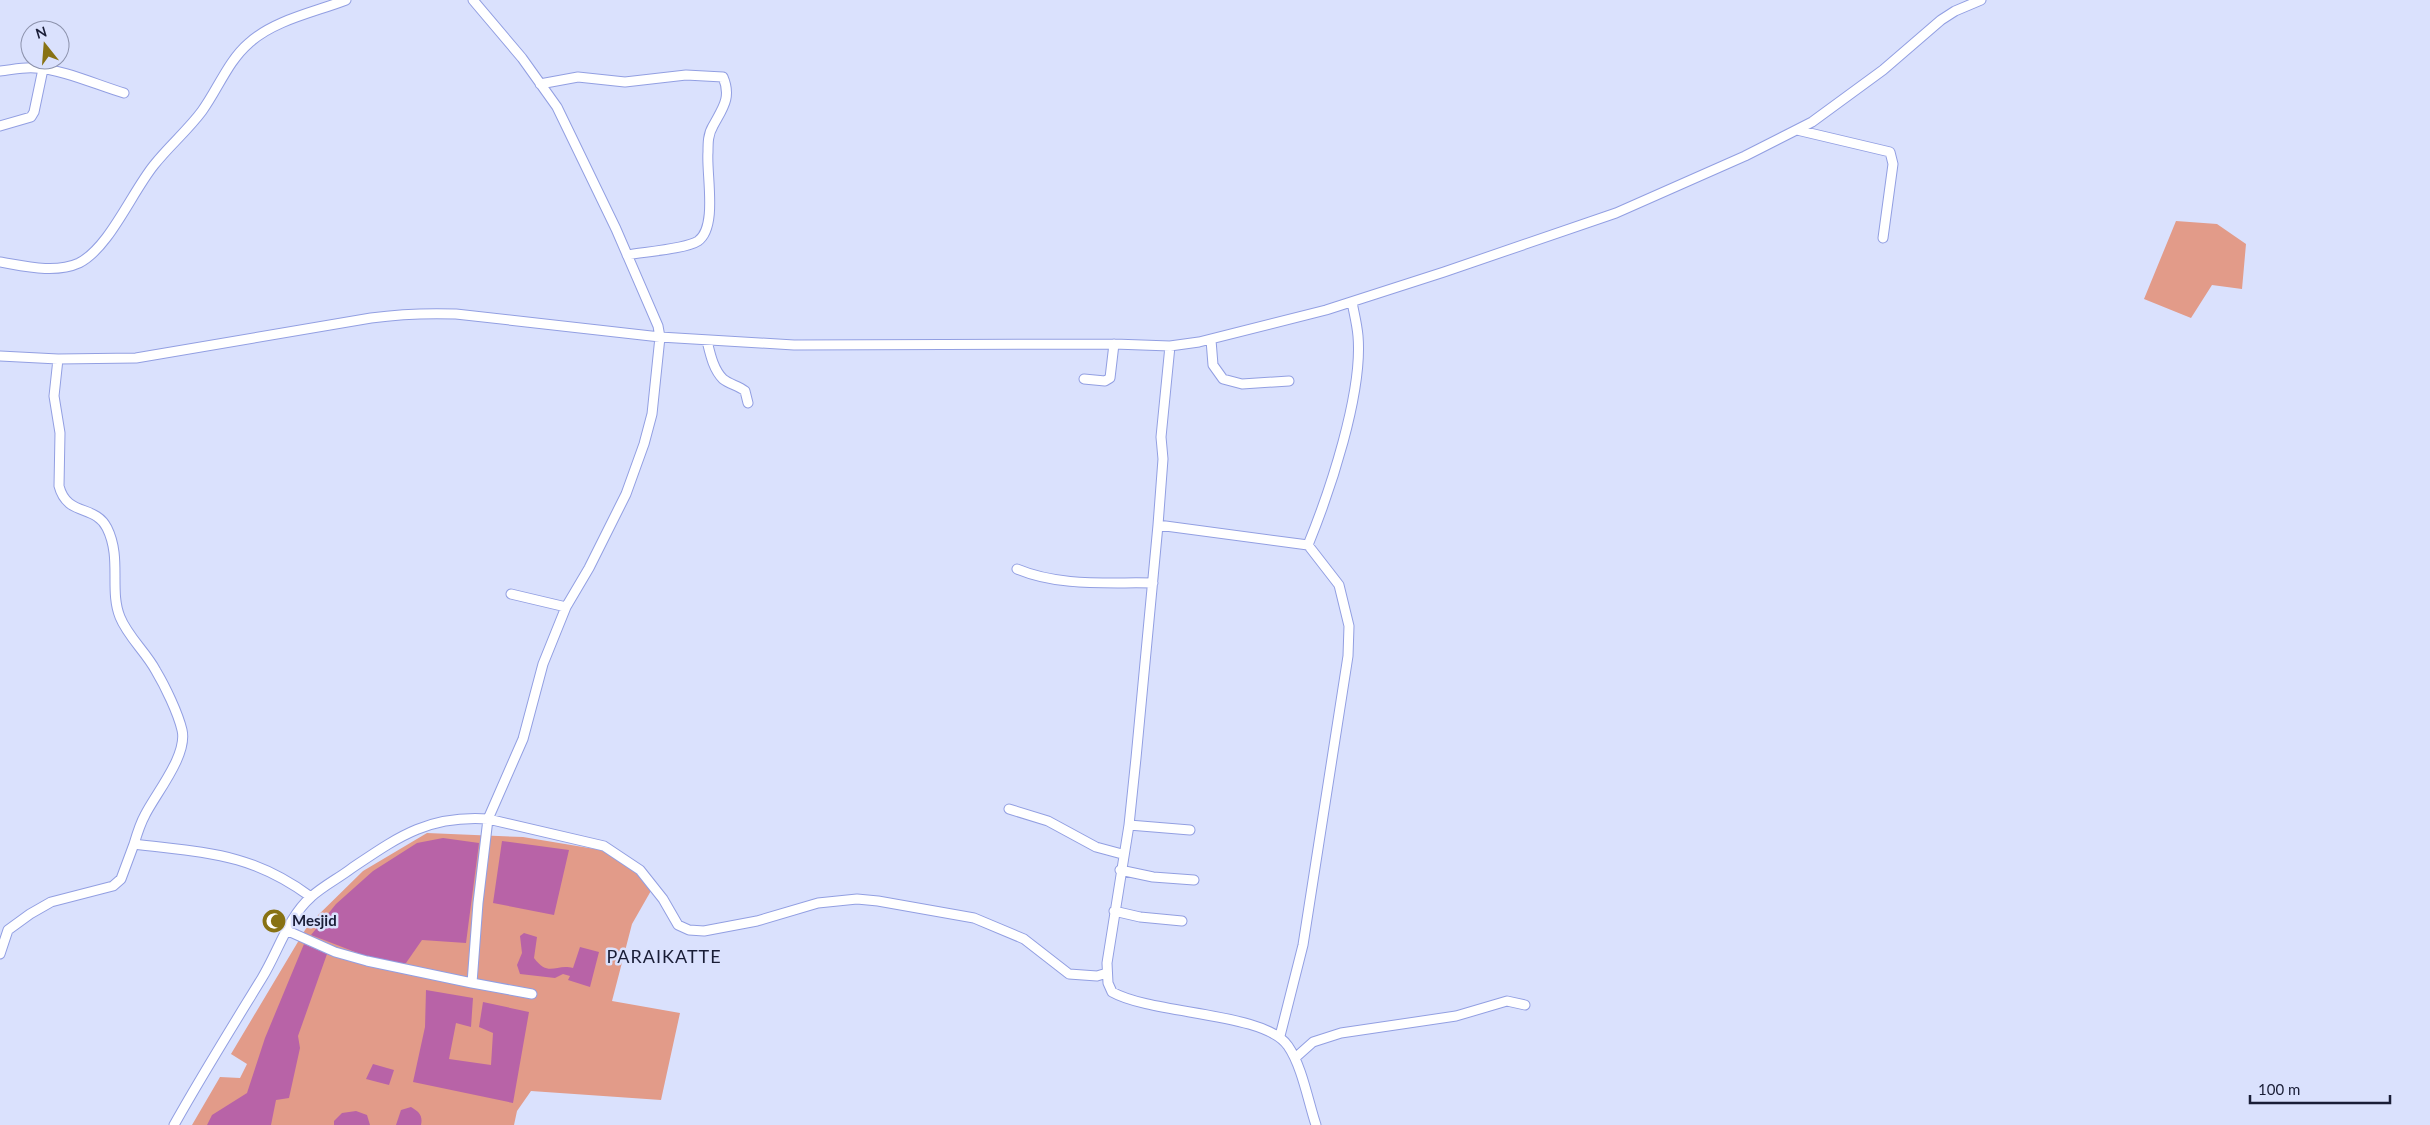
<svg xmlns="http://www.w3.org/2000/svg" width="2430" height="1125" viewBox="0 0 2430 1125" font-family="Lato,sans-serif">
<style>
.green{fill:#e29b89}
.water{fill:#b863a7}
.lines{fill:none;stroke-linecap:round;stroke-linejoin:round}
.street-casing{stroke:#929fe2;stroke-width:11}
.street{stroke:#fff;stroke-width:9}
.labels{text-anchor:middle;stroke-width:5;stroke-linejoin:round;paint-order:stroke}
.poi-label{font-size:15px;font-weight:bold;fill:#191d36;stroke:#dae1fd;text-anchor:start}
.quarter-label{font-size:18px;letter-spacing:1px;fill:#191d36;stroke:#dae1fd}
</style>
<rect width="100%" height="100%" fill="#dae1fd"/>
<path class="green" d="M 2176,221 L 2217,224 L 2246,244 L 2242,289 L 2212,285 L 2191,318 L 2144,299 Z
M 427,833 L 523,837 L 619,853 L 656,882 L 632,924 L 612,1001 L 680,1013 L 661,1100 L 531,1091 L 517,1111 L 514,1125 L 192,1125 L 220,1077 L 240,1078 L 247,1064 L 231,1054 L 308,925 L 363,871 Z"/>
<path class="water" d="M 443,838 L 479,843 L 466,943 L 422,940 L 406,963 L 389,965 L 311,935 L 336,904 L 373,871 L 417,843 Z
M 502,841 L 569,850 L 554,915 L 493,903 Z
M 524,933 L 537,937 L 534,958 C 549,978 556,963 573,968 L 580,947 L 599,952 L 590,987 L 568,980 L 570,976 L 563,974 L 555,978 L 520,974 L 517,965 L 522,953 L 520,936 Z
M 304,944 L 327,954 L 298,1036 L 300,1048 L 289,1098 L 276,1100 L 271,1125 L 207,1125 L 212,1115 L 247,1093 L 265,1038 Z
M 426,990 L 473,998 L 471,1027 L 456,1023 L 449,1059 L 491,1065 L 493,1033 L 479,1027 L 483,1002 L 529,1012 L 513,1103 L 413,1082 L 425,1027 Z
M 373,1064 L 394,1070 L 389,1085 L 366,1079 Z
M 411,1107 C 419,1112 423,1115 421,1125 L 396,1125 L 401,1110 Z
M 356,1111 L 367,1115 L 370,1125 L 334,1125 L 334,1121 L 342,1113 Z"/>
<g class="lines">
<defs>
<path id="street" d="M 473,0 L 522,58 L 557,107 L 616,229 L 658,326 L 660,337 L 652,414 L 644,444 L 626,494 L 589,568 L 566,607 L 543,664 L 523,739 L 488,819 L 478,903 L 472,983 L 532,994
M 0,71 C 11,70 23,67 35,68 C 62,69 97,85 124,93
M 540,84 L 578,77 L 625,82 L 686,75 L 723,77 C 732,98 722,109 713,126 C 708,134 708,143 708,152 C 706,173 718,227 698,241 C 686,249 643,252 627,255
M 0,126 L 31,117 L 34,112 L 43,69
M 1797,130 L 1890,152 L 1893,164 L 1883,238
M 0,262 C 24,266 55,274 79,263 C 109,248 132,192 154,165 C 169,146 188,130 202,111 C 218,89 228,61 249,43 C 274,20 315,12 346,0
M 1211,340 L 1213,365 L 1223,379 L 1242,384 L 1289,381
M 707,341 C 710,353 713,369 723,379 C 729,384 739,386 745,391 L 748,403
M 1170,346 L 1161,437 L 1163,459 L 1158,525 L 1136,758 L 1129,825 L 1107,963 L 1108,983 L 1112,992 C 1153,1015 1265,1012 1288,1046 C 1302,1066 1308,1101 1316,1125
M 0,356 L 58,359 L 136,358 L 371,318 C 400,314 427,313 456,314 L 660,337 L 794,345 L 1114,344 L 1170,346 L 1199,342 L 1326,310 L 1444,272 L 1616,213 L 1745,156 L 1812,122 L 1883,70 L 1941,20 L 1955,11 L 1981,0
M 58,359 L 54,396 L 60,433 L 59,486 C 67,517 95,504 107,528 C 122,558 109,590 120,617 C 128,637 146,652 156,671 C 165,686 178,713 182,730 C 188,755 156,793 145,815 C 140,824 137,834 134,844
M 1084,379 L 1105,381 L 1110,378 L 1114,344
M 1158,525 L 1308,545 L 1339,585 L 1349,626 L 1348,656 L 1303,945 L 1280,1036
M 1308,545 C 1330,491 1363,393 1358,336 C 1357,324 1354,313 1352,302
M 1017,569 C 1060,587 1108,582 1153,583
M 511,594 L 566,607
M 1009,809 L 1048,821 L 1096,847 L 1122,854
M 1129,825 L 1190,830
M 1120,870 L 1153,877 L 1194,880
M 1114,911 L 1140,917 L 1182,921
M 288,931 L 335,952 L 367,961 L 472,983
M 0,954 L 8,930 L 30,914 L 51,902 L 113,886 L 121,879 L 134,844 C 205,853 250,852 311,897
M 1295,1058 L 1313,1042 L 1341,1033 L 1456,1016 L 1507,1001 L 1525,1005
M 174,1125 C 202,1075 232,1027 262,978 C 278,952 288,917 311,897 C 323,886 339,878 352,868 C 398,837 428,815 488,819 L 604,846 L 640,870 L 663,899 L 678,925 L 689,930 L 704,931 L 757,921 L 818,903 L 857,899 L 878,901 L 974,918 L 1024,939 L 1069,974 L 1097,976 L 1107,973"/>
</defs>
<use href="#street" class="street-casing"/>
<use href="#street" class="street"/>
</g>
<defs>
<symbol id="mosque-disc" viewBox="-11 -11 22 22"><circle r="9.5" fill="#887214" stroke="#dae1fd"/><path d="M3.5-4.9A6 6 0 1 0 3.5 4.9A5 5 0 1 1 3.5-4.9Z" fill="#fff"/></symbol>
</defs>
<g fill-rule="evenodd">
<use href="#mosque-disc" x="260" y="907" width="28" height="28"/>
</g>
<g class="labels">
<g class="poi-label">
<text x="292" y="926">Mesjid</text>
</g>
<g class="quarter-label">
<text x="664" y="963">PARAIKATTE</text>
</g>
</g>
<g transform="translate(45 45) rotate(343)"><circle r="24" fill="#dae1fd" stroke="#8d93ad"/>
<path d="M0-4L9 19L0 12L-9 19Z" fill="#887214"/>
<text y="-8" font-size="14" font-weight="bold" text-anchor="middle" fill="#191d36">N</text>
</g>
<path d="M2250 1095v8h140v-8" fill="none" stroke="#191d36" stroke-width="2.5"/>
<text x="2258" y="1095" font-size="15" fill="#191d36" stroke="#dae1fd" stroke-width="4" paint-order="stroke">100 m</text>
</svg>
